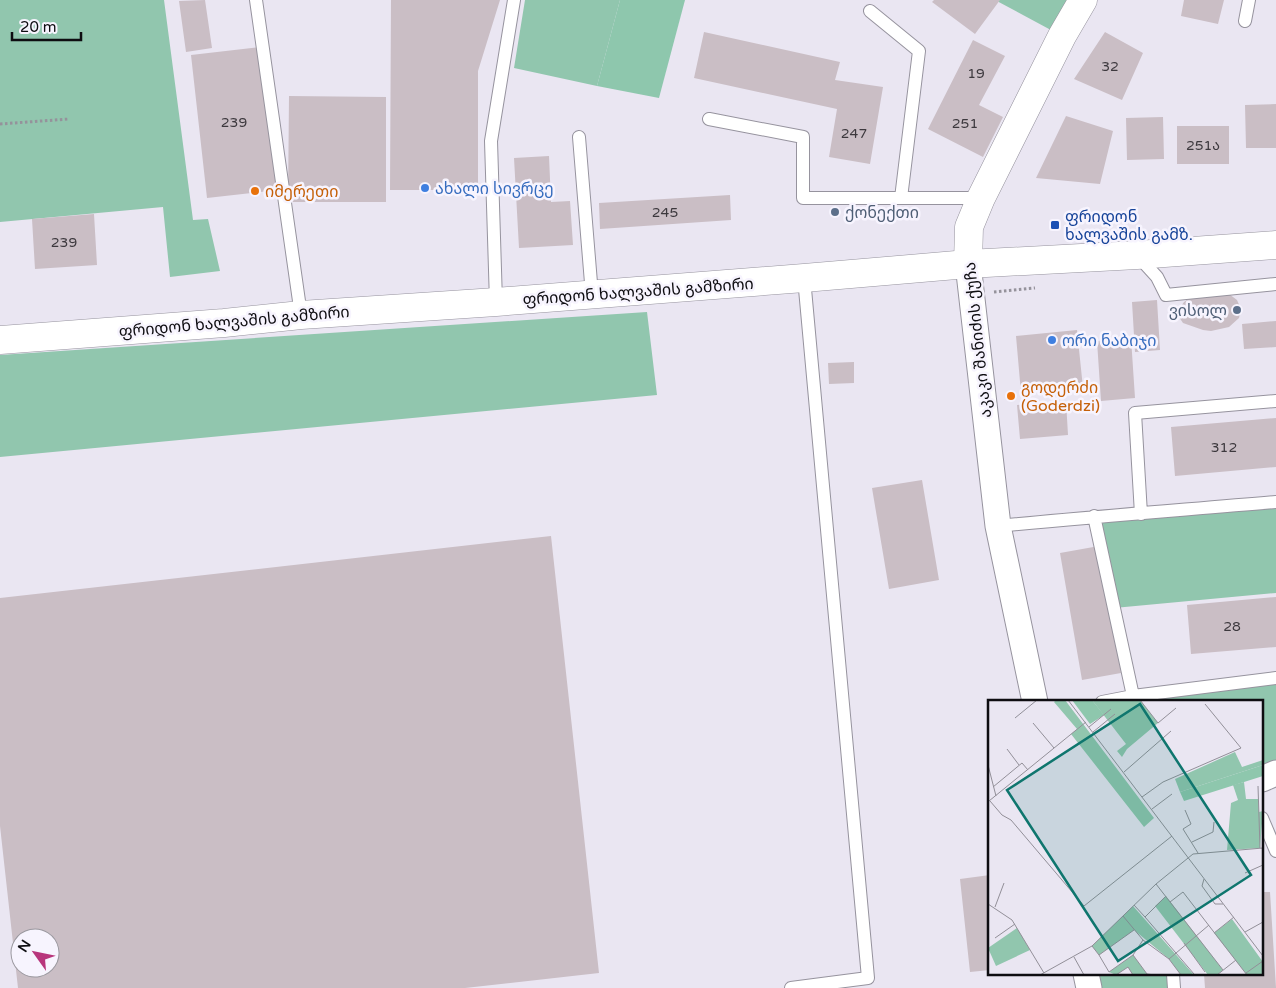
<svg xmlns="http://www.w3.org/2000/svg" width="1276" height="988" viewBox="0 0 1276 988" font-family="'Varela Round','Noto Sans Georgian',sans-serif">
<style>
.green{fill:#91c6ae}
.forest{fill:#8ec7ad}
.building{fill:#cabec5;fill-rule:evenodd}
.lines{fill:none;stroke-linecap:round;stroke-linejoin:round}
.lane-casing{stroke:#96939e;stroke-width:14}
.street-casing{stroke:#96939e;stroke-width:27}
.secondary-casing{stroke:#96939e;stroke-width:29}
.primary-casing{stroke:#96939e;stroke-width:29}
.path{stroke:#95929b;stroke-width:3;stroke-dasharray:2.5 2.5;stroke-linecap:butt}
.lane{stroke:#fff;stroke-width:12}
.street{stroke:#fff;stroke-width:25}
.secondary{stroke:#fff;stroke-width:28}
.primary{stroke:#fff;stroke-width:28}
.shop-dot{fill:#3f7fe0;stroke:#f7f4fe;stroke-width:2}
.food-dot{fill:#e8710a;stroke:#f7f4fe;stroke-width:2}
.service-dot{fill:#5c6f8a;stroke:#f7f4fe;stroke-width:2}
.transit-dot{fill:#1a4fb4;stroke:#f7f4fe;stroke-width:2}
.labels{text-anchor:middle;stroke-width:5;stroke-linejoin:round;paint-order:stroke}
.number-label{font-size:14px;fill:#3d393e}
.shop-label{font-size:16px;fill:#366cbe;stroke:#f7f4fe;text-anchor:start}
.food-label{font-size:16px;fill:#c56008;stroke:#f7f4fe;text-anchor:start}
.service-label{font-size:16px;fill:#4e5e75;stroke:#f7f4fe;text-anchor:start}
.transit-label{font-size:16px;fill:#164399;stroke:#f7f4fe;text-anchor:start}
.street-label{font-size:16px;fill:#0e0d11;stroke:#f7f4fe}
.inset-road{fill:none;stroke:#928f98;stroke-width:1}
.view{fill:#0f766e;fill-opacity:0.15;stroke:#0f766e;stroke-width:2.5}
.inset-edge{fill:none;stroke:#0e0d11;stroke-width:2.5}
</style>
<rect width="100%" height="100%" fill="#eae6f2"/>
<path class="green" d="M 0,0 L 164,0 L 193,220 L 208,219 L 220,271 L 170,277 L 163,207 L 0,222 Z
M 525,0 L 620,0 L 597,86 L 514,68 Z
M 995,0 L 1083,0 L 1062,36 Z
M 647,312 L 657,395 L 0,457 L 0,355 Z
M 1276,502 L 1276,593 L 1114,608 L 1094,516 Z
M 1276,678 L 1276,773 L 1262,779 L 1262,702 L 1133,702 Z
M 1086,974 L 1173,974 L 1174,988 L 1089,988 Z"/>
<path class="forest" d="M 620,0 L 685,0 L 659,98 L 597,86 Z"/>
<path class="building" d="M 205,0 L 212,48 L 186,52 L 179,1 Z
M 391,0 L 500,0 L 478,71 L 478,190 L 390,190 Z
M 934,0 L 1000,0 L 975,34 L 932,2 Z
M 1184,0 L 1224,0 L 1218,24 L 1181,16 Z
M 704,32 L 840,62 L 835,80 L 883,87 L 870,164 L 829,157 L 837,109 L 694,78 Z
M 1105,32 L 1143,53 L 1122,100 L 1074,79 Z
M 973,40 L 1005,56 L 979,105 L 1003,117 L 983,157 L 928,129 Z
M 261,47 L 277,190 L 207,198 L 191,55 Z
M 289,96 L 386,97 L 386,202 L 288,202 Z
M 1276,104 L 1276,148 L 1246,148 L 1245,105 Z
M 1066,116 L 1113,131 L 1100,184 L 1036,178 Z
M 1163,117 L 1164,159 L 1127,160 L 1126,118 Z
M 1177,126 L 1229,126 L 1229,164 L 1177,164 Z
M 549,156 L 551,202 L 570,201 L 573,245 L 519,248 L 514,158 Z
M 730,195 L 731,220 L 600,229 L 599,203 Z
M 94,214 L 97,265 L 35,269 L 32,219 Z
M 1229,294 L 1237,300 L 1241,309 L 1239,318 L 1229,327 L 1211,331 L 1203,330 L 1183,323 L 1179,317 L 1179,309 L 1184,302 L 1190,298 Z
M 1157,300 L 1160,350 L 1135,352 L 1132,302 Z
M 1276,321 L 1276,347 L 1244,349 L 1242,324 Z
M 1077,330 L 1083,388 L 1021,393 L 1016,336 Z
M 1131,338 L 1135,398 L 1101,401 L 1097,341 Z
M 854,362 L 854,383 L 829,384 L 828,363 Z
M 1066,401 L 1068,435 L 1020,439 L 1017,405 Z
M 1276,418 L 1276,467 L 1175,476 L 1171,427 Z
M 922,480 L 939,580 L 889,589 L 872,488 Z
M 551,536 L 599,973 L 465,988 L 18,988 L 0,826 L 0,598 ZM 20,938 L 50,938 L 50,968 L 20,968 Z
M 1099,546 L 1121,673 L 1082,680 L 1060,553 Z
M 1276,597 L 1276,647 L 1191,654 L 1187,605 Z
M 990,875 L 990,970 L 970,972 L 960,879 Z
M 1262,892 L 1270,892 L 1276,988 L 1205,988 L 1204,974 L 1262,974 Z"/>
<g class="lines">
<defs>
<path id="lane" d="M 256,0 L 301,315
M 870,11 L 919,51 L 901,198
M 1245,21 L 1249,0
M 709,119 L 803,137 L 803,198 L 981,198
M 579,137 L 592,295
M 1137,255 L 1157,277 L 1166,295 L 1276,284
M 496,302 L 491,141 L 514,0
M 1141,514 L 1135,413 L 1276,401
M 1094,516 L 1133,696 L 1276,678
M 998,526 C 1090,517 1183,510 1276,502
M 1102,702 L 1133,696
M 1262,818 L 1276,851
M 1173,974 L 1174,988
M 791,988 L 868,978 L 804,278"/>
<path id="street" d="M 968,264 L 998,526 L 1035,702
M 1262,779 L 1276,773
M 1086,974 L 1089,988"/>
<path id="secondary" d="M 968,264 L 969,227 L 981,198 L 1062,36 L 1083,0"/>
<path id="primary" d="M 0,340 L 224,323 L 301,315 L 496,302 L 804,278 L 968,264 L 1137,255 L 1276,245"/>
</defs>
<use href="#lane" class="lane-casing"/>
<use href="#street" class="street-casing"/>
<use href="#secondary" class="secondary-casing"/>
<use href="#primary" class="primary-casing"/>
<path class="path" d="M 0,124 L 69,119
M 994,292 L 1035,288"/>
<use href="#lane" class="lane"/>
<use href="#street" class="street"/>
<use href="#secondary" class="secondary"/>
<use href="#primary" class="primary"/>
</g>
<g class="shop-dot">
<circle cx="425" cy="188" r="5"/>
<circle cx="1052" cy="340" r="5"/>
</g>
<g class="food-dot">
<circle cx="255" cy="191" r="5"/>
<circle cx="1011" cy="396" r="5"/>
</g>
<g class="service-dot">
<circle cx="835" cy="212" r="5"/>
<circle cx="1237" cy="310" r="5"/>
</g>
<rect class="transit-dot" x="1050" y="220" width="10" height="10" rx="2.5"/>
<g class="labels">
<g class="number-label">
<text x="1110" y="71">32</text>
<text x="976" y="78">19</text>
<text x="234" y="127">239</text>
<text x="965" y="128">251</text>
<text x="854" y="138">247</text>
<text x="1203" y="150">251ა</text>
<text x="665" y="217">245</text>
<text x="64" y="247">239</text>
<text x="1224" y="452">312</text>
<text x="1232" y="631">28</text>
</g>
<g class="shop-label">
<text x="435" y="194">ახალი სივრცე</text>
<text x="1062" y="346">ორი ნაბიჯი</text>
</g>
<g class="food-label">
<text x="265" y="197">იმერეთი</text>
<text x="1021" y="393">გოდერძი<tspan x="1021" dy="18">(Goderdzi)</tspan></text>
</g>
<g class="service-label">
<text x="845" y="218">ქონექთი</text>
<text x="1227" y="316" text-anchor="end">ვისოლ</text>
</g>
<g class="transit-label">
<text x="1065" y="222">ფრიდონ<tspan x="1065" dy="18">ხალვაშის გამზ.</tspan></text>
</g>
<g class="street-label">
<text transform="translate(638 291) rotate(-4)" y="6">ფრიდონ ხალვაშის გამზირი</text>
<text transform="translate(234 321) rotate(-5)" y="6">ფრიდონ ხალვაშის გამზირი</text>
<text transform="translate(977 340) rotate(-96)" y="6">აკაკი შანიძის ქუჩა</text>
</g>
</g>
<g transform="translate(988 700)">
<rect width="275" height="275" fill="#eae6f2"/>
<path d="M 68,0 L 77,0 L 166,118 L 156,127 L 83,34 L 89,29 L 66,2 ZM 104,0 L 152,0 L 170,23 L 139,49 L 134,57 L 129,51 L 138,44 ZM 247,52 L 254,67 L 275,60 L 275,65 L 192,92 L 187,79 ZM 256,82 L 258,99 L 270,99 L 271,112 L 275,111 L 272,148 L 239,150 L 243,103 L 250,100 L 245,85 ZM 178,196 L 235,270 L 229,275 L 220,275 L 167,206 ZM 145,206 L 206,275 L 193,275 L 181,259 L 146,230 L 111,255 L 104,246 ZM 244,219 L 275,262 L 275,275 L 259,275 L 226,233 ZM 29,228 L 42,250 L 8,266 L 0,248 ZM 145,255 L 159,274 L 167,275 L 145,275 L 140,267 L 128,275 L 121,272 Z" fill="#91c6ae"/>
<path d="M 84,0 L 104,0 L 116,15 L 102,24 ZM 275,65 L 275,76 L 196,101 L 192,92 Z" fill="#8ec7ad"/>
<path class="inset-road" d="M 80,0 L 275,256M 152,0 L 170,23 L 188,8M 27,18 L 49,0M 45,23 L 66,48M 101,27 L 123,9M 105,32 L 127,14M 19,49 L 31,65M 0,65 L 8,96M 136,72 L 183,31M 270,86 L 272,148M 5,87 L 34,63 L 40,70M 154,97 L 175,82 L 253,48 L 217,4M 1,101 L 98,22M 2,101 L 14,115 L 23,120 L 96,206 L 184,136M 164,109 L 184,94M 197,110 L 203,124 L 195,129 L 210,153M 204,142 L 225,132 L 226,122M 257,173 L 275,165M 216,179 L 214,186 L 227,204 L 235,204M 168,184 L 235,270M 178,196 L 157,217 L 206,274M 182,202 L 195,192 L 259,275M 0,204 L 24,220 L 56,273M 146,205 L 157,217M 7,207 L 16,183M 135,216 L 155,240 L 181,259 L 193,275M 257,232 L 275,222M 226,233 L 246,217M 7,238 L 27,224M 155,240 L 145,255 L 159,274 L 167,275M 196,243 L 217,272M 104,246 L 111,255 L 146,230M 111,255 L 121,272 L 145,255M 86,257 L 96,275M 181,259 L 221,225M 258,273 L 275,261M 52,275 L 104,246 L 168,184 L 205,154 L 275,148M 128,275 L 140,267 L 145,275M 229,275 L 248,260"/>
<path class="view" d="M 152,4 L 263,175 L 130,261 L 19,90 Z"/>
<rect width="275" height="275" class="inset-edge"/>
</g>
<g transform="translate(35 953) rotate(303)"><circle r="24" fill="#f7f4fe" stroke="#9a989f"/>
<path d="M0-4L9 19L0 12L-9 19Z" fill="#b8357c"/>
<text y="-8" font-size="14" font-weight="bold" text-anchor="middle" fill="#0e0d11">N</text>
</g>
<path d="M12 32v8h69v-8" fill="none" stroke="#0e0d11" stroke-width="2.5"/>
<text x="20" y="32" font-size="15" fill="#0e0d11" stroke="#f7f4fe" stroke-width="4" paint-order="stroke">20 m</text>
</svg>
